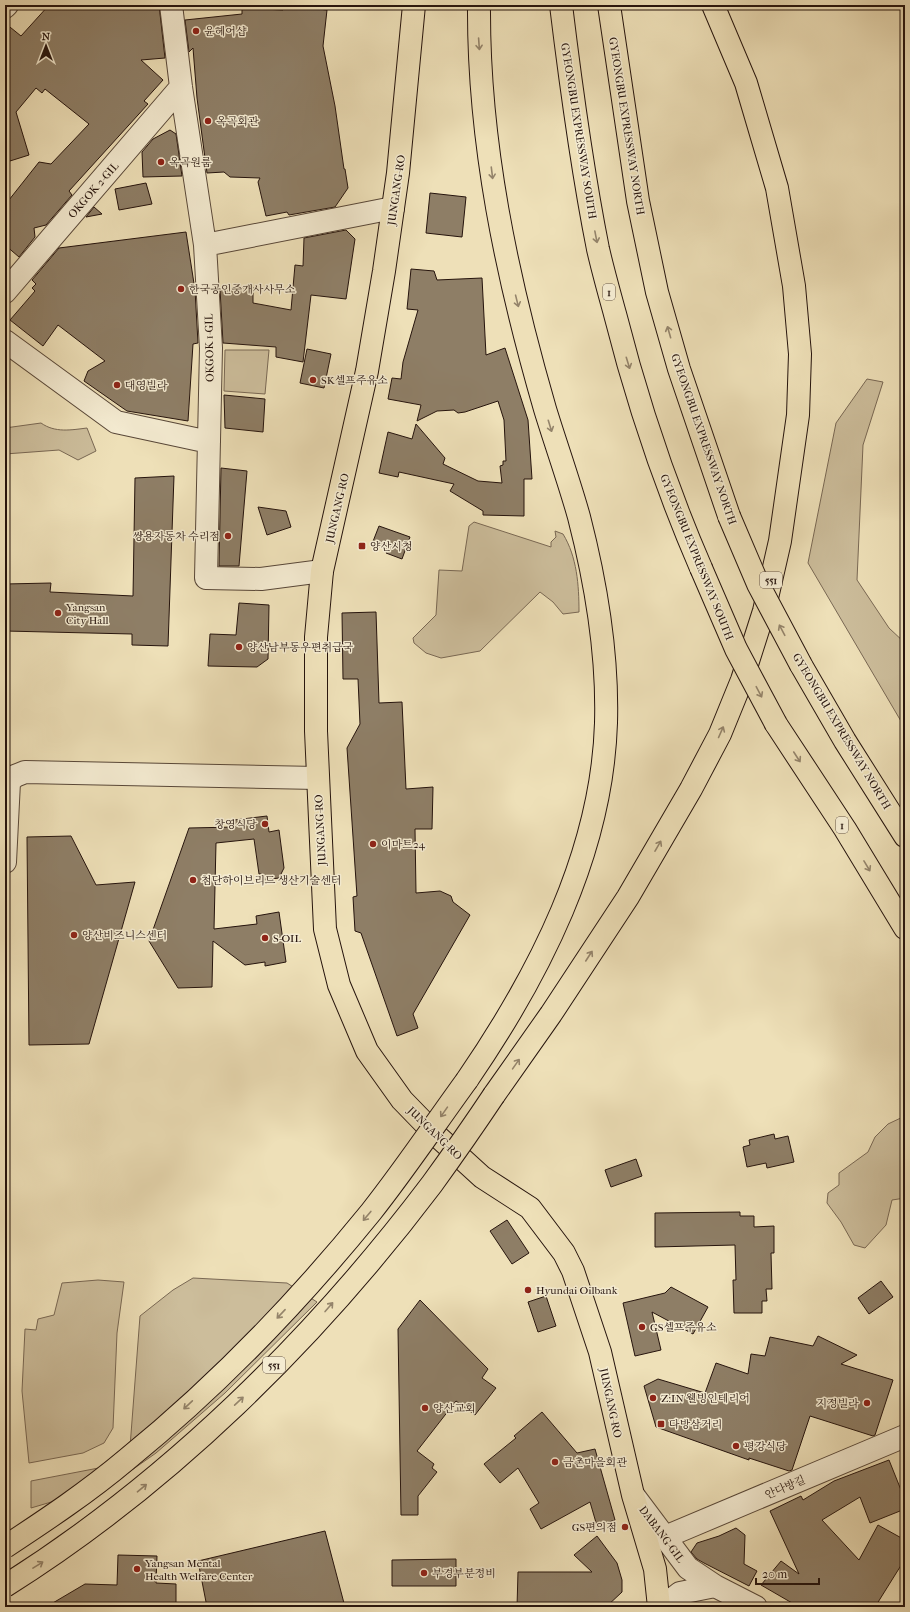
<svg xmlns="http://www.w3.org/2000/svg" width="910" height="1612" viewBox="0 0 910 1612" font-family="'IM FELL French Canon','Noto Serif KR',serif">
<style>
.green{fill:#ccbd9b;stroke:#796854}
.building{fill:#8e7e66;stroke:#26140d}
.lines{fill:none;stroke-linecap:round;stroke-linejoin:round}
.minor-casing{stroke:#584738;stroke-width:24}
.major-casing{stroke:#26140d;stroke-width:24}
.highway-casing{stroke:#26140d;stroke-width:24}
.minor{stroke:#f4ebd1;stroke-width:22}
.major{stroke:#eee0b8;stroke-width:22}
.highway{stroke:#eee0b8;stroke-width:22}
.highway-bridge-casing{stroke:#26140d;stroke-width:24;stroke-linecap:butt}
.highway-bridge{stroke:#eee0b8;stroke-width:22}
.oneway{stroke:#94846b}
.poi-dot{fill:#8f2418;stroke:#f4ebd1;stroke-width:1.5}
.labels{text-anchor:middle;stroke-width:3;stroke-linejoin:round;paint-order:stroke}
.shield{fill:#f4ebd1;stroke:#645448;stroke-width:1}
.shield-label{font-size:10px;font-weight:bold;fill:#26140d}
.poi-label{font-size:11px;fill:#26140d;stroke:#f4ebd1;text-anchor:start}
.street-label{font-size:11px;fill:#26140d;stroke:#f4ebd1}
</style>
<rect width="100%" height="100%" fill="#eee0b8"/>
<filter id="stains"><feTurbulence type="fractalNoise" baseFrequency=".005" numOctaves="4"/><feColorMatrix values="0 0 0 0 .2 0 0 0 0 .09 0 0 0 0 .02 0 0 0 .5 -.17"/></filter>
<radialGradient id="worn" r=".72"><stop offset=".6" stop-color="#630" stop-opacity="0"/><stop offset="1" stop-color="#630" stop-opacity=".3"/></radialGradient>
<path class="green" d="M 225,350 L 269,350 L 265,394 L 224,391 Z
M 867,379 L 883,382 L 863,445 L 857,580 L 889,628 L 905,643 L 905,728 L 808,563 L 836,423 Z
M 41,423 C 55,433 71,430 87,428 L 96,451 L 78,460 L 59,450 L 5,454 L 5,428 Z
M 474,522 L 551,547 L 551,542 L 556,537 L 555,531 L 563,534 C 577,557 579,585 579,612 L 563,614 L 553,602 L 540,592 L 480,651 L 441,658 L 426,653 L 414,643 L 413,638 L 436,615 L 439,570 L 462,571 L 469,526 Z
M 905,1116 L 905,1198 L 892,1200 L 886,1225 L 865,1248 L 854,1245 L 841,1222 L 827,1203 L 828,1193 L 839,1185 L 839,1173 L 868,1152 L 875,1137 L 888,1124 Z
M 193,1278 L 287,1283 L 317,1302 L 225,1393 L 156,1453 L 112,1484 L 31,1508 L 31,1481 L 109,1466 L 130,1447 L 140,1316 L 173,1290 Z
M 98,1280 L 124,1282 L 117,1333 L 113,1428 L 104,1443 L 83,1453 L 29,1463 L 22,1391 L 25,1329 L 36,1330 L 38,1319 L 54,1315 L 62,1283 Z"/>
<path class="building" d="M 49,5 L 159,5 L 165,58 L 141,60 L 163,80 L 144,101 L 148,104 L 69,191 L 72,195 L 46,225 L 34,228 L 35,237 L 19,257 L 5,245 L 5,205 L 39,162 L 51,164 L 89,124 L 45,89 L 42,93 L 36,88 L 16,112 L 29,155 L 10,161 L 5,145 L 5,23 L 21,36 Z
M 283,5 L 327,10 L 323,46 L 335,106 L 344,169 L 345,169 L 348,188 L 335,207 L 289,215 L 287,212 L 266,216 L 258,182 L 260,178 L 230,177 L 224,172 L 207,173 L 197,98 L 193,48 L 189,52 L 185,20 L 242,14 L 242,8 L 283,10 Z
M 170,130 L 176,134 L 182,176 L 143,177 L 142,152 L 153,139 Z
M 146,183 L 152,204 L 119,210 L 115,189 Z
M 430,193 L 466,197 L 462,237 L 426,233 Z
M 94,207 L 102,214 L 86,217 Z
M 346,230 L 355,239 L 346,299 L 311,295 L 303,362 L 276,357 L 276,347 L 223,343 L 220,289 L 253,287 L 253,303 L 291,310 L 295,265 L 303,266 L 304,238 Z
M 186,232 L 195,290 L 198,343 L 193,344 L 188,421 L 127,411 L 84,381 L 88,371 L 105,361 L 58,325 L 43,346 L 10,320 L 35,291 L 32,288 L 36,284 L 32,280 L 59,248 Z
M 411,269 L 434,271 L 437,280 L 482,278 L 486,355 L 505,348 L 528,420 L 532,479 L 524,479 L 524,516 L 483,515 L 483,511 L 450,491 L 454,484 L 399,472 L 398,477 L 379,473 L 388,432 L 412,439 L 416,424 L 445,458 L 443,464 L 478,481 L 502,483 L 500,466 L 503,465 L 503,461 L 506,461 L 504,420 L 498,401 L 465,412 L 458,413 L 454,410 L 437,411 L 417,421 L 421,405 L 388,399 L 392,378 L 401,379 L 403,362 L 418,310 L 407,309 Z
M 307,349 L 331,354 L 324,388 L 300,383 Z
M 224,395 L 265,399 L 263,432 L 225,428 Z
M 221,468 L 247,471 L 239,566 L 219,566 Z
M 174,476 L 168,646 L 132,645 L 132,634 L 5,631 L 5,584 L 51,583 L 50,592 L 133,596 L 135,478 Z
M 258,507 L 286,511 L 291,527 L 267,535 Z
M 379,526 L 410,537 L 402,559 L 386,553 L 388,550 L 372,544 Z
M 239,603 L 269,605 L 268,659 L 257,667 L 208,666 L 210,634 L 236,635 Z
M 376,612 L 379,703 L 402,702 L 406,789 L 433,787 L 432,829 L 415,829 L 416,893 L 440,891 L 451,896 L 453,902 L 470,915 L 413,1014 L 418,1028 L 397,1036 L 361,933 L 355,931 L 353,897 L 357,896 L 347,748 L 360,724 L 358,679 L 343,679 L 342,613 Z
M 267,816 L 269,832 L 279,830 L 284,868 L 279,878 L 263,880 L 262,874 L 259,874 L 254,839 L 216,843 L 214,929 L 257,924 L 256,916 L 279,912 L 286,962 L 265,966 L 265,962 L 245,965 L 213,941 L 212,987 L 178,988 L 149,941 L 189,828 L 235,827 L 234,820 Z
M 71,836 L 96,885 L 135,882 L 89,1044 L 29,1045 L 27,837 Z
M 774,1134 L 775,1139 L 788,1136 L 794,1162 L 767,1168 L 766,1163 L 747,1167 L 743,1147 L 750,1145 L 749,1140 Z
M 636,1159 L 642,1176 L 611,1187 L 605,1170 Z
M 740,1212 L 740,1216 L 754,1216 L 754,1227 L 774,1226 L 774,1253 L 771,1253 L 772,1289 L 766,1289 L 767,1301 L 762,1301 L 762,1313 L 734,1313 L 733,1280 L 736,1280 L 735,1245 L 655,1247 L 655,1213 Z
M 507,1220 L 529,1253 L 512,1264 L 490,1231 Z
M 881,1281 L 893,1297 L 869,1314 L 858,1298 Z
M 671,1287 L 708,1307 L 693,1334 L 652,1312 L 661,1350 L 635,1356 L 623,1303 L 665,1293 Z
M 546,1296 L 556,1326 L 538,1332 L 528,1302 Z
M 420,1300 L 488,1369 L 482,1378 L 496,1388 L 475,1415 L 456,1401 L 417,1451 L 434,1464 L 432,1468 L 437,1472 L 418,1496 L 418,1515 L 401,1515 L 398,1329 Z
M 818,1336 L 857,1355 L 841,1364 L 893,1380 L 875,1435 L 873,1436 L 810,1416 L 792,1470 L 789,1471 L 749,1458 L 749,1460 L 656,1427 L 644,1386 L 658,1379 L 705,1393 L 716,1363 L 748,1374 L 751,1354 L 765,1356 L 770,1337 L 813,1346 Z
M 542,1412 L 577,1453 L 595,1449 L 615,1520 L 597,1526 L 590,1502 L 541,1529 L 530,1509 L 539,1503 L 518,1468 L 500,1483 L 484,1464 L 516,1438 L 514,1436 Z
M 889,1460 L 905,1500 L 905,1509 L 870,1523 L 860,1497 L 822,1520 L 859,1560 L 878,1525 L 905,1540 L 905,1559 L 875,1607 L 799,1607 L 761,1585 L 781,1561 L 799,1574 L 770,1511 L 801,1496 L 803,1500 L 834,1481 Z
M 736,1528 L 745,1535 L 744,1564 L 757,1571 L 749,1586 L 704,1563 L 697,1559 L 691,1552 L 697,1543 L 719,1536 Z
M 325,1531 L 345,1607 L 207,1607 L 198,1561 Z
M 597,1536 L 617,1563 L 622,1580 L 622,1592 L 606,1607 L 517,1607 L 518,1572 L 592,1572 L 574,1555 Z
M 118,1555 L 157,1556 L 156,1583 L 176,1584 L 176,1607 L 46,1607 L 85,1584 L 117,1585 Z
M 456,1559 L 456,1586 L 392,1586 L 392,1560 Z"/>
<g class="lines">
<defs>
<path id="minor" d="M 171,5 L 181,87 L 205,245 L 211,348 L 206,578 L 261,579 L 322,571
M 5,7 L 7,5
M 205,245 L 393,208
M 5,292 L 181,87
M 5,341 L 116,422 L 209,442
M 5,862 L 9,782 L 15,776 L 25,772 L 317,778
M 634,1496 L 688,1568 L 715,1586 L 756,1607
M 665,1537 L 905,1436
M 662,1607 L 680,1593 L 715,1586"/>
<path id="major" d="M 414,5 L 398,173 L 384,271 L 367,371 L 322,571 L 316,637 L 316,731 L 325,929 L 339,985 L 367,1051 L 402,1100 L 436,1135 L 482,1177 L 530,1208 L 564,1253 L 573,1271 L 600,1352 L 633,1495 L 655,1569 L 659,1607"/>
<path id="highway" d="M 561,5 C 571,87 582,169 598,249 C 603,271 609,292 615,314 C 637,401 665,485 701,568
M 609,5 L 638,201 L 657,292 L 679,369 L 729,516
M 801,665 L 845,741 L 905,836
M 776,724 L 845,829 L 905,928
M 467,1080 C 539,975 602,853 606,723 C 608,654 596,583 579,517 C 569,481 556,445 545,409 C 507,278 478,142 479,5
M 494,1095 L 551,1014 L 628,897 L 691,789 L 720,734 L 742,680 L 764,611 L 780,541 L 798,415 L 800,354 L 794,286 L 777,188 L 746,83 L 713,5"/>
</defs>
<use href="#minor" class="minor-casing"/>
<use href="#major" class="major-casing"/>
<use href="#highway" class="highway-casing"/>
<use href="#minor" class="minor"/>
<use href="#major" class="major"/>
<use href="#highway" class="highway"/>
<defs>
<path id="highway-bridge" d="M 729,516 L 758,584 L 801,665
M 701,568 L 736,649 L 776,724
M 5,1547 C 46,1520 88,1492 126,1460 C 216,1387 298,1302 371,1212 C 405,1169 435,1124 467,1080
M 5,1586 C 169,1483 315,1339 432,1184 C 453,1155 474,1125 494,1095"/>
</defs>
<use href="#highway-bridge" class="highway-bridge-casing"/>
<use href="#highway-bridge" class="highway-bridge"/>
</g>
<defs><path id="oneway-shaft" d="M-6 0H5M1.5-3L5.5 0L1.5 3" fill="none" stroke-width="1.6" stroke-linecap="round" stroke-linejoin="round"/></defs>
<g class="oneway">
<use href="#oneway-shaft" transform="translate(479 44) rotate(86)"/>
<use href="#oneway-shaft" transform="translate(492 173) rotate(83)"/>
<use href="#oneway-shaft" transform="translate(596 237) rotate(79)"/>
<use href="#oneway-shaft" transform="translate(517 301) rotate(76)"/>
<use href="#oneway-shaft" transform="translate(669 332) rotate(-106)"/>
<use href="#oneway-shaft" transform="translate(628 363) rotate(73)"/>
<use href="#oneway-shaft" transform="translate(550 426) rotate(73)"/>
<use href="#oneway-shaft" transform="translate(782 630) rotate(-118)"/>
<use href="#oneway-shaft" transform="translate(759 692) rotate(62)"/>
<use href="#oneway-shaft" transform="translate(721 732) rotate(-66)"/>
<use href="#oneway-shaft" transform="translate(797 757) rotate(57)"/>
<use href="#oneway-shaft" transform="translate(658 846) rotate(-60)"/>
<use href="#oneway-shaft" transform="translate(867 866) rotate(59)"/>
<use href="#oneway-shaft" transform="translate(589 956) rotate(-57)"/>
<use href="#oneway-shaft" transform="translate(516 1064) rotate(-55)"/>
<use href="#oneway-shaft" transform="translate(444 1112) rotate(125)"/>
<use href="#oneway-shaft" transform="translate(367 1216) rotate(130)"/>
<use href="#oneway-shaft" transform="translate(329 1307) rotate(-49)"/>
<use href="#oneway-shaft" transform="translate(281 1314) rotate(133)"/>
<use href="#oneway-shaft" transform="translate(239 1401) rotate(-43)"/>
<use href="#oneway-shaft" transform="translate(188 1405) rotate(137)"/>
<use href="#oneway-shaft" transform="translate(142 1488) rotate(-40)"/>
<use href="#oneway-shaft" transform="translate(38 1565) rotate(-32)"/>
</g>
<g class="poi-dot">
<circle cx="196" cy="31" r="4"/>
<circle cx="208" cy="121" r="4"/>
<circle cx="161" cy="162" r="4"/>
<circle cx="181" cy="289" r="4"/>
<circle cx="313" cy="380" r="4"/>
<circle cx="117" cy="385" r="4"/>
<circle cx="228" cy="536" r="4"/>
<rect x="358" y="542" width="8" height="8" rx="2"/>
<circle cx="58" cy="613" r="4"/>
<circle cx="239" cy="647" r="4"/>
<circle cx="265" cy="824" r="4"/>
<circle cx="373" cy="844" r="4"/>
<circle cx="193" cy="880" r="4"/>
<circle cx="74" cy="935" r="4"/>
<circle cx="265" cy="938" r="4"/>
<circle cx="528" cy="1290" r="4"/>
<circle cx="642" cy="1327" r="4"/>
<circle cx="653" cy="1398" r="4"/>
<circle cx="867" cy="1403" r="4"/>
<circle cx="425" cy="1408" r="4"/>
<rect x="657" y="1420" width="8" height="8" rx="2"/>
<circle cx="736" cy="1446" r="4"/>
<circle cx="555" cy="1462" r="4"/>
<circle cx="625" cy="1527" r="4"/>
<circle cx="137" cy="1569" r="4"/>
<circle cx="424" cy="1573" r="4"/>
</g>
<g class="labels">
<g class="shield">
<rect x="603" y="284" width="12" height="16" rx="3"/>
<rect x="760" y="572" width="22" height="16" rx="3"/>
<rect x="836" y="817" width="12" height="16" rx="3"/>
<rect x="263" y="1357" width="22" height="16" rx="3"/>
</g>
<g class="shield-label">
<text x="609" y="296">1</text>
<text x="771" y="584">551</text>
<text x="842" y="829">1</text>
<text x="274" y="1369">551</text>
</g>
<g class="poi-label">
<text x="204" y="35">윤헤어샵</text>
<text x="216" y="125">옥곡회관</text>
<text x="169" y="166">옥곡원룸</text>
<text x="189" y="293">한국공인중개사사무소</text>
<text x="321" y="384">SK셀프주유소</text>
<text x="125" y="389">대영빌라</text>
<text x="220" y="540" text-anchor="end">쌍용자동차 수리점</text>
<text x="370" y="550">양산시청</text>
<text x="66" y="611">Yangsan<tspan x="66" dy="13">City Hall</tspan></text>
<text x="247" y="651">양산남부동우편취급국</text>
<text x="257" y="828" text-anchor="end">창영식당</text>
<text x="381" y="848">이마트24</text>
<text x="201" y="884">첨단하이브리드 생산기술센터</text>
<text x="82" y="939">양산비즈니스센터</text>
<text x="273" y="942">S-OIL</text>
<text x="536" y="1294">Hyundai Oilbank</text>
<text x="650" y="1331">GS셀프주유소</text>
<text x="661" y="1402">Z:IN 웰빙인테리어</text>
<text x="859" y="1407" text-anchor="end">지정빌라</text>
<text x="433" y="1412">양산교회</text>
<text x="669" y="1428">다방삼거리</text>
<text x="744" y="1450">평강식당</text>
<text x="563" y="1466">금촌마을회관</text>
<text x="617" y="1531" text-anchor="end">GS편의점</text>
<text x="145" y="1567">Yangsan Mental<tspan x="145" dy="13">Health Welfare Center</tspan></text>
<text x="432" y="1577">부경부분정비</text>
</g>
<g class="street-label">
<text transform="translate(627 126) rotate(81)" y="4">GYEONGBU EXPRESSWAY NORTH</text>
<text transform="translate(579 131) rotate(81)" y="4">GYEONGBU EXPRESSWAY SOUTH</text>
<text transform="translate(93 190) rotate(-49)" y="4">OKGOK 2-GIL</text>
<text transform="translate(396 190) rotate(-82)" y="4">JUNGANG-RO</text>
<text transform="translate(209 348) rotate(-91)" y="4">OKGOK 1-GIL</text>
<text transform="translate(704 439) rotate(71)" y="4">GYEONGBU EXPRESSWAY NORTH</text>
<text transform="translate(337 508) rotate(-77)" y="4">JUNGANG-RO</text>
<text transform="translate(697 557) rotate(68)" y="4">GYEONGBU EXPRESSWAY SOUTH</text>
<text transform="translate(842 731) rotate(59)" y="4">GYEONGBU EXPRESSWAY NORTH</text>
<text transform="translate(320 830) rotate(-93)" y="4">JUNGANG-RO</text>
<text transform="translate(435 1133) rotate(44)" y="4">JUNGANG-RO</text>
<text transform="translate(611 1403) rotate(78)" y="4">JUNGANG-RO</text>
<text transform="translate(785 1487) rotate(-23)" y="4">안다방길</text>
<text transform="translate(662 1534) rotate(53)" y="4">DABANG-GIL</text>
</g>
</g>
<rect width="910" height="1612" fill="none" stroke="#eee0b8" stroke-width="20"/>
<rect x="6" y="6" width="898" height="1600" fill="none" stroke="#26140d" stroke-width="2"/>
<rect x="10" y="10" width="890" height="1592" fill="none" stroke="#26140d"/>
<g transform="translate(46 46)" stroke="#f4ebd1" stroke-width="3" paint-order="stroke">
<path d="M0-3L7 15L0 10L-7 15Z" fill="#26140d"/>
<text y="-6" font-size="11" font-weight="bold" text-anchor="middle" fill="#26140d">N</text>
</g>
<path d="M756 1578v6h63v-6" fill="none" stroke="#26140d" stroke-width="2"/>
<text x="762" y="1578" font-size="12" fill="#26140d" stroke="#f4ebd1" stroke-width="3" paint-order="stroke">20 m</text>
<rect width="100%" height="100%" filter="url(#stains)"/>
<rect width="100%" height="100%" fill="url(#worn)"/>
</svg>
